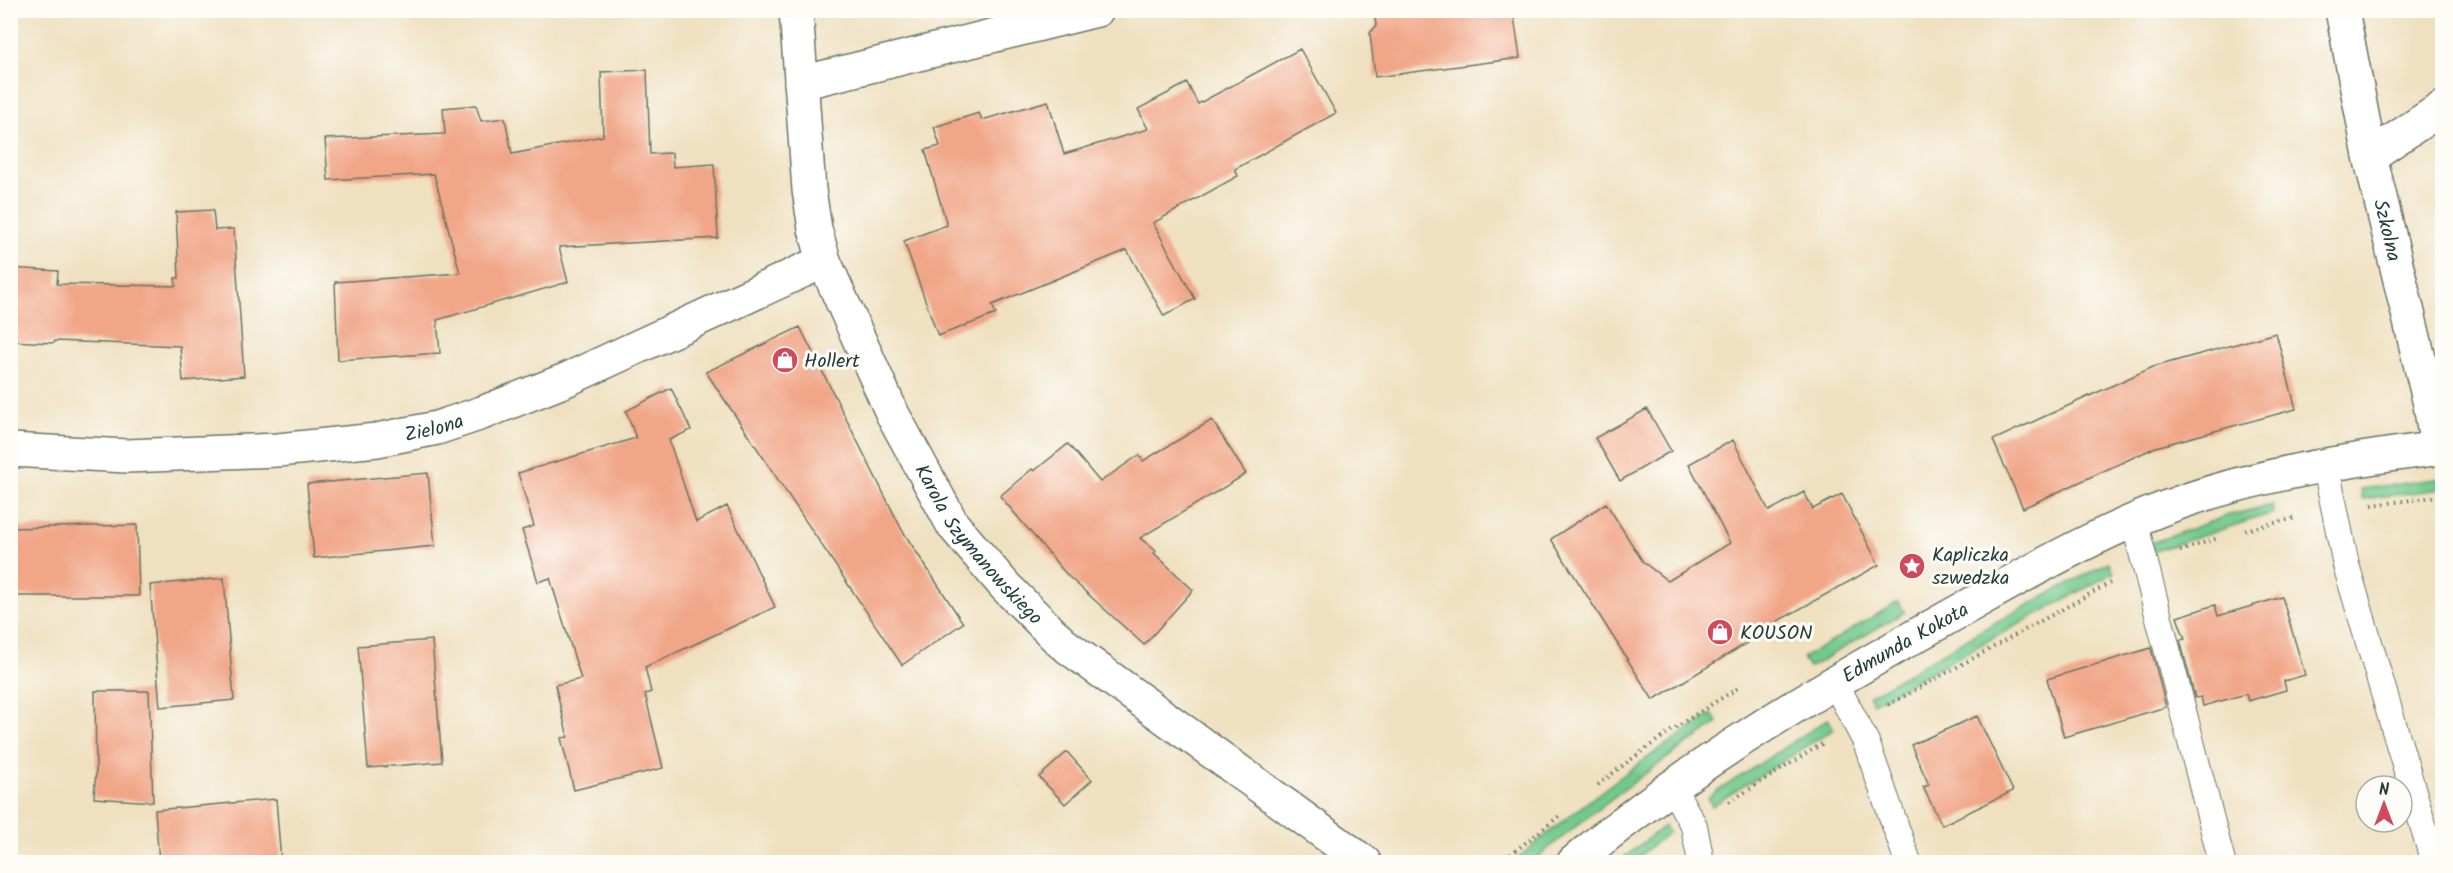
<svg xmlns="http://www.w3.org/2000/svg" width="2453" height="873" viewBox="0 0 2453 873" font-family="Kalam,sans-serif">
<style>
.green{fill:#72c98d;stroke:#488360;stroke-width:1.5}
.building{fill:#f1a687}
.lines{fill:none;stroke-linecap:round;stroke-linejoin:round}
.lane-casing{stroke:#687665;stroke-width:28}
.street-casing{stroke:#687665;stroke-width:36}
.secondary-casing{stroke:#687665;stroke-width:36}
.path{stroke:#687665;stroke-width:4;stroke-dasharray:1.5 4.5;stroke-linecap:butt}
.lane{stroke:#fff;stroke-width:26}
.street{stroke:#fff;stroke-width:33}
.secondary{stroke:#fff;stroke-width:33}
.labels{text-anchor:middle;stroke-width:6;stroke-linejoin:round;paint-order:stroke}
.street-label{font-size:20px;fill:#1f3d34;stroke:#fdfcf7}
.poi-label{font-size:20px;fill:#1f3d34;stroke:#fdfcf7;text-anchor:start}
</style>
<rect width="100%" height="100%" fill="#fdfcf7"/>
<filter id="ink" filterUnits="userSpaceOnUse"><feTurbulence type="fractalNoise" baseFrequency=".0167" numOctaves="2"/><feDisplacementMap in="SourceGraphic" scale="12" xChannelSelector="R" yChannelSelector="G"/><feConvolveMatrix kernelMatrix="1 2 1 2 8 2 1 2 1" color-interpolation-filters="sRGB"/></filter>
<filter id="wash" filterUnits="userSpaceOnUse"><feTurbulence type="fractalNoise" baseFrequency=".008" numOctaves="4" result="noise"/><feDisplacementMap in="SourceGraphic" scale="24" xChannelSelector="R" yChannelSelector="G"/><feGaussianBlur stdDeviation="1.35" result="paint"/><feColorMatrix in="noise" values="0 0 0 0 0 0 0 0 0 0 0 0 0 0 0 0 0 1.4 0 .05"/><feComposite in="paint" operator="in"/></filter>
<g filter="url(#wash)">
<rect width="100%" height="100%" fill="#efe0c0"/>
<path class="green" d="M 2442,478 L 2442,489 L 2362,499 L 2361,489 Z
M 2272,505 L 2273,513 L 2146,554 L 2143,546 L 2229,515 Z
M 2109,562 L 2114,573 L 1873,703 L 1869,696 L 1985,628 Z
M 1898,602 L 1905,612 L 1809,668 L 1803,658 Z
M 1712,714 L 1718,723 C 1653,766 1592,812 1532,862 L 1513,862 C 1576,809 1642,759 1712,714 Z
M 1828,719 L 1834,729 L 1712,806 L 1707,798 Z
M 1664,826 L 1669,832 L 1632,862 L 1618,862 Z"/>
<g id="blocks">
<path class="building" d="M 1374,10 L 1513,10 L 1520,58 L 1375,77 L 1370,33 L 1376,26 Z
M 1300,49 L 1336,113 L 1235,169 L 1238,176 L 1153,223 L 1195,299 L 1164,316 L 1127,250 L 992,305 L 996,314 L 938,336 L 904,241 L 947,225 L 925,150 L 940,146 L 934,127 L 979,113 L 982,120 L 1048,101 L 1064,154 L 1148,129 L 1138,109 L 1187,83 L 1198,104 Z
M 647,70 L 650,154 L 672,153 L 673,167 L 714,164 L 718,238 L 559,247 L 568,282 L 437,320 L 440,353 L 338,360 L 335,282 L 460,273 L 434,174 L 328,180 L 325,139 L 445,134 L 443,108 L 476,105 L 481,121 L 505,118 L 512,154 L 603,136 L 601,72 Z
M 213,210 L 215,230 L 234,229 L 244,376 L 183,381 L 180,346 L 55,341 L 54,343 L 10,341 L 10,268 L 58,271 L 57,284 L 176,286 L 175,278 L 179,278 L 176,212 Z
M 800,327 L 902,530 L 963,623 L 902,665 L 706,372 Z
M 2276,333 L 2296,409 L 2156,447 L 2023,508 L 1993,440 L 2153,367 Z
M 671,388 L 691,430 L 669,440 L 696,522 L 727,506 L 775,607 L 645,667 L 651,692 L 645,694 L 663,768 L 574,790 L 561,738 L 568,737 L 555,685 L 581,679 L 550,578 L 538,582 L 522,530 L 534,526 L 518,473 L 636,438 L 626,411 Z
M 1647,409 L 1671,451 L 1620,481 L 1595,438 Z
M 1212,420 L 1246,474 L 1140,538 L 1156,551 L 1154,553 L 1193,590 L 1144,645 L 1067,575 L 1000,496 L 1032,469 L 1034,471 L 1068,444 L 1100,482 L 1139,455 L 1143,461 Z
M 1733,440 L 1769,511 L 1804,492 L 1813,509 L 1842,494 L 1879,565 L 1758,632 L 1760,635 L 1653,700 L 1551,539 L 1606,503 L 1643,562 L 1668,581 L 1730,543 L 1689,464 Z
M 428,473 L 435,546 L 314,558 L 307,484 Z
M 137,525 L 139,596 L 11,596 L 10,528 Z
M 224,578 L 234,700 L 160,707 L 150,585 Z
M 2282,597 L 2305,675 L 2284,681 L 2286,690 L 2248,701 L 2246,694 L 2203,706 L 2201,697 L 2195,698 L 2180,640 L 2185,639 L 2177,617 L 2215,605 L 2218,616 Z
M 432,640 L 442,762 L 368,768 L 358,646 Z
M 2151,648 L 2166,707 L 2064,737 L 2047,679 Z
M 95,691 L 149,691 L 153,802 L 94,798 L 96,770 Z
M 1977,716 L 2013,791 L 1942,825 L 1923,787 L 1929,785 L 1911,745 Z
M 1067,752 L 1092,780 L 1065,804 L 1039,777 Z
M 276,799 L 281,862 L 159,862 L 155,810 Z"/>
</g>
</g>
<g filter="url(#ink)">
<use href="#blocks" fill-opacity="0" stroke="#687665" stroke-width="1.5"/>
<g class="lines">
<defs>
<path id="lane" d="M 2326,467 L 2346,565 L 2434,862
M 2134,521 L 2222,862
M 1835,683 L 1866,742 L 1908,862
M 1672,787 L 1694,826 L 1701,862"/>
<g id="street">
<path id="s1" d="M 796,10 L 809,190 L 815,229 L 824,261 L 892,413 L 953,525 L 1005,586 L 1062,643 L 1364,862"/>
<path id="s2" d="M 2342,10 L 2370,156 L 2430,404 L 2437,448"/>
<path d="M 801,83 L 1097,10"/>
<path d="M 2370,156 L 2442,108"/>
<path id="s3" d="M 10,450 L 127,456 L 278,450 L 377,440 L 437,428 L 482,413 L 568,379 L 824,261"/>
</g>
<g id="secondary">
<path id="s4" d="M 1574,862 C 1688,766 1817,691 1947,618 C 2023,576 2100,530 2184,501 C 2265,473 2357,458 2442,448"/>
</g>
</defs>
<use href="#lane" class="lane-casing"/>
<use href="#street" class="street-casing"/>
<use href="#secondary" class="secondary-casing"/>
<path class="path" d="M 2372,505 L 2442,496
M 2245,530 L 2296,518
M 2180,551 L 2218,538
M 1888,705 L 2110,583
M 1598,785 C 1643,749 1691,716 1740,687
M 1729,802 L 1825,742
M 1501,862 L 1562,814"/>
<use href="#lane" class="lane"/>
<use href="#street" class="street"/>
<use href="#secondary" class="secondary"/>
</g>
</g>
<defs>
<symbol id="shop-disc" viewBox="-11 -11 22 22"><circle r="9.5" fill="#d1495b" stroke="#fdfcf7"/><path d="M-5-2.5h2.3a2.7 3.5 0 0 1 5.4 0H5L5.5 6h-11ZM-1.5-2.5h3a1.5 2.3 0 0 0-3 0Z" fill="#fff"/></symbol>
<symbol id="sight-disc" viewBox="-11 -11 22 22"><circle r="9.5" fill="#d1495b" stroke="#fdfcf7"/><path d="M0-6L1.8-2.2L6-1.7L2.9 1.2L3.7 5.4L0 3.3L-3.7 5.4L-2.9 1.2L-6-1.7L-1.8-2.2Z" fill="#fff"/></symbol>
</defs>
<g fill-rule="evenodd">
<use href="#shop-disc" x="770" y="345" width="30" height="30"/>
<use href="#sight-disc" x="1897" y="551" width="30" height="30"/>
<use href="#shop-disc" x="1705" y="617" width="30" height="30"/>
</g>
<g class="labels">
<g class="street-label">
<text dy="7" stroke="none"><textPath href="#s2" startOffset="225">Szkolna</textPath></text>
<text dy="7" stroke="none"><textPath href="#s3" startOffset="426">Zielona</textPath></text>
<text dy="7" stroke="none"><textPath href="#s1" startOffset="578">Karola Szymanowskiego</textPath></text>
<text dy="7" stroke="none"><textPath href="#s4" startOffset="398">Edmunda Kokota</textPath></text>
</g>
<g class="poi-label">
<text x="804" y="367">Hollert</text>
<text x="1932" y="561">Kapliczka<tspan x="1932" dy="23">szwedzka</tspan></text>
<text x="1740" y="639">KOUSON</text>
</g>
</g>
<rect width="2453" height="873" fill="none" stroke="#fdfcf7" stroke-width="36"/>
<g transform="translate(2384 804)"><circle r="28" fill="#fdfcf7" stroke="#a4b0a9" stroke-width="1.5"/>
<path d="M0-4.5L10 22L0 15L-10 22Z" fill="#d1495b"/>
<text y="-9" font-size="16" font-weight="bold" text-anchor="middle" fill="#1f3d34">N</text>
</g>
</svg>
